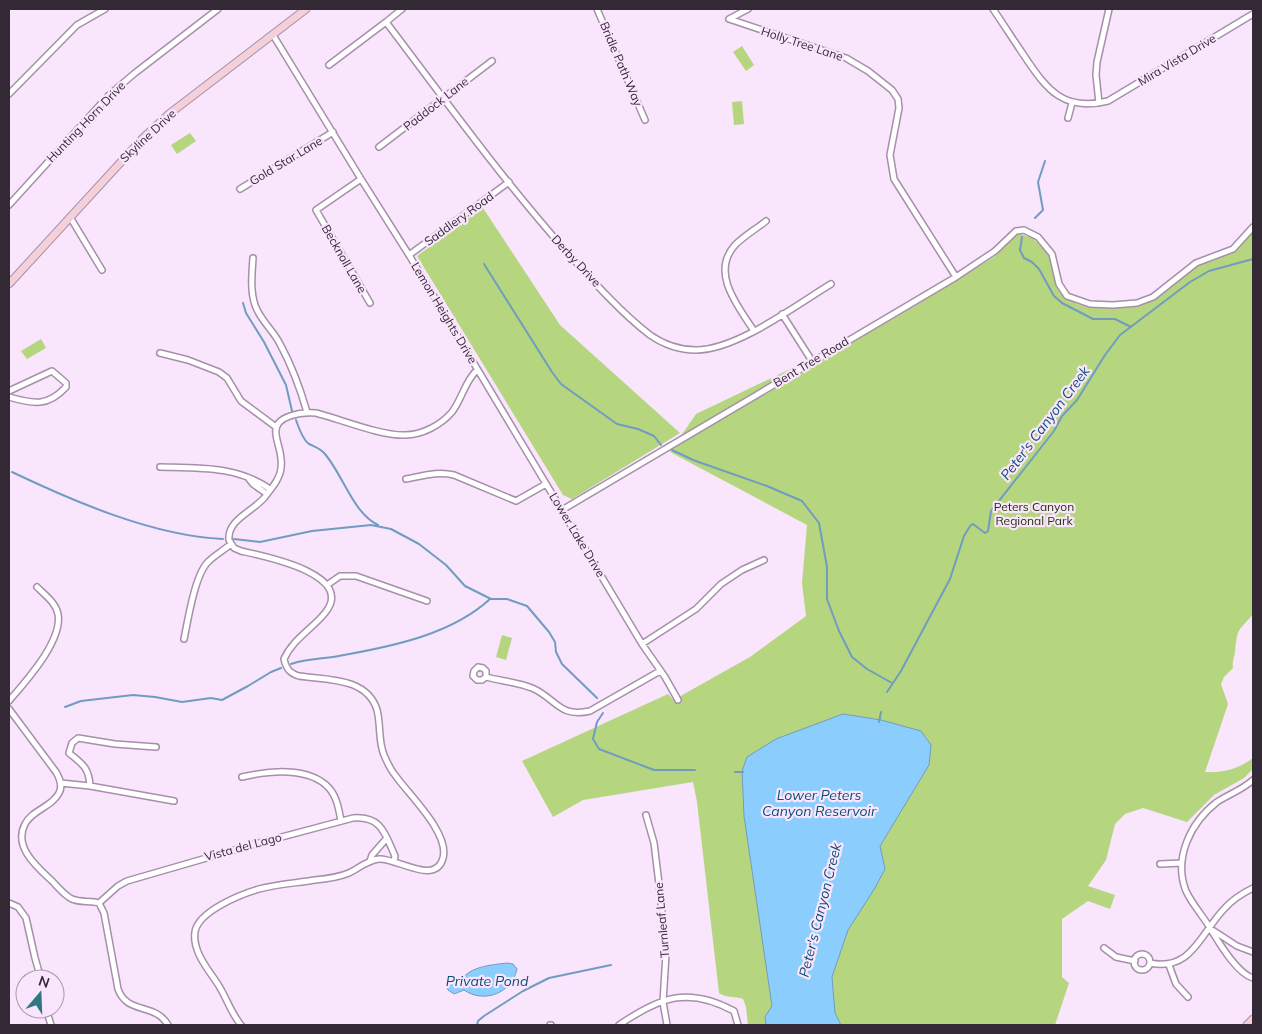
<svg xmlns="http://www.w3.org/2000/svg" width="1262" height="1034" viewBox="0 0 1262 1034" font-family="Mulish,sans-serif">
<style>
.green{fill:#b6d57f}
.water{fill:#8bcefd;stroke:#719cc1}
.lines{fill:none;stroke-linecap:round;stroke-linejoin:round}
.stream{stroke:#719cc1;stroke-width:2}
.street-casing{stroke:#a68faa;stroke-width:8}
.secondary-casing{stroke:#a68faa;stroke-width:9}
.street{stroke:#fff;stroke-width:5}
.secondary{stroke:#f4d1da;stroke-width:7}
.labels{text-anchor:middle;stroke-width:4.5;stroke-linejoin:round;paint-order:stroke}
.street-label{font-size:12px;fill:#332934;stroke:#f9e5fc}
.park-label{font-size:12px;fill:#25310c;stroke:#f9e5fc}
.water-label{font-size:14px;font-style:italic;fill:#0a4f76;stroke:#f9e5fc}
</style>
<rect width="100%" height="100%" fill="#f9e5fc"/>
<path class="green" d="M 742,46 L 754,65 L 746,71 L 733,52 Z
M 742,101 L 744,124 L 734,125 L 732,102 Z
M 190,133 L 196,141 L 177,154 L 171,145 Z
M 483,208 L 560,325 L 680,433 L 572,499 L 563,495 L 417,256 Z
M 1253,231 L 1253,614 C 1237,634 1238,625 1235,652 C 1234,658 1232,661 1233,668 L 1224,677 L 1221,684 L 1228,704 L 1205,772 C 1224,773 1238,769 1253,758 L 1253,769 L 1244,778 L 1214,795 L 1187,822 L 1143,808 L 1125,814 L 1115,824 L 1106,860 L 1088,886 L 1115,895 L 1110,909 L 1088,901 L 1062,919 L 1062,977 L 1069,983 L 1055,1025 L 748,1025 L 746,1007 L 743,999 C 734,996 726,998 719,993 L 697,802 L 693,782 L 583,800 L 553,817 L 522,761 L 668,694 L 678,705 L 677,698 L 750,657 L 806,616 L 802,583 L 807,525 L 670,452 L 696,414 L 880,326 L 994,257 L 1017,233 L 1033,238 L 1050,256 L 1056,285 L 1066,297 L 1077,304 L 1090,308 L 1131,307 L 1144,304 L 1178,281 L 1196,267 L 1209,261 L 1248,236 Z
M 41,339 L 46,348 L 27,359 L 21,351 Z
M 502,635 L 512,638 L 506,660 L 496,657 Z"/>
<path class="water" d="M 843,714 L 881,720 L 921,731 L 931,745 L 929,765 L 880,846 L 885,869 L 875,888 L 848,930 L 832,977 L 835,1013 L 841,1025 L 766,1025 L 765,1017 L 772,1006 L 744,816 L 742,771 L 747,757 L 776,739 Z
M 507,963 L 513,964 L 517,969 C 512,993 484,1004 464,990 L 454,994 L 448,990 L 446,986 C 451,981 453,978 461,981 C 469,966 492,965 507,963 Z"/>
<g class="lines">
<path class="stream" d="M 1035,218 L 1043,210 L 1038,182 L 1045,161
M 1022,237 L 1020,250 L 1024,258 L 1032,262 L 1039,269 L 1054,296 L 1062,303 L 1093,319 L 1115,319 L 1131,327
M 484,264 L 552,372 L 561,384 L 617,424 L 638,429 L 654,436 L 661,445
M 243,303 L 246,313 L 264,342 L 286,385 L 292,411
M 296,420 C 299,428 302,439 309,444 C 315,447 320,448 325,454 C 343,475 353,513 378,525
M 672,450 L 693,460 L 767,486 L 802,501 L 819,523 L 827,567 L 827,599 L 839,631 L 852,657 L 867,669 L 892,683
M 12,472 C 75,502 154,536 223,539
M 234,539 L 260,542 L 312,531 L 371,525 L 391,529 L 419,544 L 446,565 L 465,586 L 491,599 L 507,599 L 527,606 L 549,632 L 555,642 L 556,652 L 562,664 L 597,698
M 291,664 C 308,658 327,659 344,655 C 394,646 452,634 490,599
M 887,692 L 901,671 L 950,579 L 964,536 L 970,526 L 973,524 L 985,533 L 988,531 L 991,511 L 1054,431 L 1062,416 L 1077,400 L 1105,355 L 1120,335 L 1190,282 L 1209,271 L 1253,259
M 65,707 L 81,701 L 133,695 L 155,697 L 182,702 L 211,698 L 222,700 L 248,686 L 271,672 L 281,668
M 603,713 L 597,722 L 593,739 L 599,749 L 654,770 L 695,770
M 879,722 L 881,712
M 735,772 L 743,772
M 477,1025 L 478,1021 L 484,1016 L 523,991 L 549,978 L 611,965"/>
<defs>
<path id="street" d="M 597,9 L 645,120
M 993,9 C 1004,25 1014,41 1025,57 C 1047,90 1064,112 1108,101 L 1253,14
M 729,19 L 846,58 L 868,71 L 892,90 L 898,99 L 899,108 L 890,155 L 894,179 L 956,277
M 729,19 L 748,9
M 386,22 C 445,100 502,179 567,252 C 591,279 621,313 650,335 C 663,344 680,350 696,350 C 737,350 796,305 831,284
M 273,35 L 361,179 L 409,255 L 642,644 L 665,677 L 678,700
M 329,65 L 386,22 L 402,9
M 9,94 L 77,25 L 105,9
M 1099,103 L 1096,75 L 1097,62 L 1109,9
M 1068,118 L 1072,103
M 379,147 L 492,61
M 361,179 L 316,210 L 370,303
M 240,189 L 333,132
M 9,205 L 109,95 L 135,73 L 218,9
M 70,217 L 102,270
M 409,255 L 509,182
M 253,258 C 252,274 250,290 255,305 C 260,320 273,330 280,344 C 292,366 300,388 307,412
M 782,314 L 812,361
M 754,331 C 738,306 710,273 735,245 C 744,236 756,229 766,221
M 160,353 L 188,360 L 219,372 L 227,378 L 241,401 L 276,427
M 9,391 L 52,371 L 66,383 L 66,387 C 48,407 33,404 9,397
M 160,467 C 200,468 237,466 270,489
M 249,479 L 253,484 L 267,494
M 406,479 C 423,476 437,471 454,475 L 516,501 L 546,484
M 562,510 L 956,277 L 995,251 L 1016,231 L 1024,230 L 1038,237 L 1052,254 L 1059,284 L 1067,296 L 1090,304 L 1113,305 L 1137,303 L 1153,297 L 1196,263 L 1233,249 L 1253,227
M 327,585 L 340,576 L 356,576 L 427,601
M 184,639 C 188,620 195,573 209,561 C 215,555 224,550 231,544
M 642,644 L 696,609 L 721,584 L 742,570 L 764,560
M 486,677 L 486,671 L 483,668 L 478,667 L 474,671 L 473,676 L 477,680 L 482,680 L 486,677 C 501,681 517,682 532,688 C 556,698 558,718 590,711 L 660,671
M 9,701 C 25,682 63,641 58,614 C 56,603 45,595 37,587
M 9,709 L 56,772 C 60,779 63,786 59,793 C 52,807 32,810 25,824 C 13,847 37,867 52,881 C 58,887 64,895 72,899 C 81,903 90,900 99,903 L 104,913 L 118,989 C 127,1015 155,1002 168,1025
M 242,777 C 268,771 309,766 329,788 C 337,797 339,810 341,821
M 1253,780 C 1242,790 1229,794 1217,802 C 1191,822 1173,858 1186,891 C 1193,906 1205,918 1213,933 C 1221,946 1238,974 1253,978
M 61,783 L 90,786 L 174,801
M 90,786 C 89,767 82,764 69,753 L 72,743 L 78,738 L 115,744 L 156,747
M 646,815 L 654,843 L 660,892 L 666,954 L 663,1002 L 667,1025
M 370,861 L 372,855 L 387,838
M 1160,864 L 1182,863
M 9,903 L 18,907 L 26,918 L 35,958 L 41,979
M 99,903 L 118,886 L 127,881 L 248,846 L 353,818 C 382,816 385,834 395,856 L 394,861
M 1214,931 L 1237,946 L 1253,952
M 1104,948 L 1116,957 L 1135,961
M1134 962a8 8 0 1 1 16 0a8 8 0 1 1-16 0Z
M 1150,963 C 1192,972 1201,932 1225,908 C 1233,899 1243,893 1253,888
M 1169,965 L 1176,984 L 1188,997
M 46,1009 L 51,1025
M 241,1025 C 231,1013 227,999 219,986 C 209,970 192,952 195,932 C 198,911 242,894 259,889 C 277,884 297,883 315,880 C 326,879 339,877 349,873 C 359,868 368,860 379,859 C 397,858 436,886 443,858 C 450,833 408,794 395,775 C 390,769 387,762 384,755 C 378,741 381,725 377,710 C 367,677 326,680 299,676 C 289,673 286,668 284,659 C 293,639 312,629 325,613 C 357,574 263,556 241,551 L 234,548 L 229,540 C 227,520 252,512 264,498 C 271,489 280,479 281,468 C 283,455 277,445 276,434 C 273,415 303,412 316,413 C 340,419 381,436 405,435 C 422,435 441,425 452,412 C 462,399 465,381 477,370
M 550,1025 L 551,1025
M 619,1025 C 660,997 688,986 734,1011 L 738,1025"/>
<path id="secondary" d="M 9,284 L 143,138 L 169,114 L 306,9
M 1247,1025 L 1253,1019"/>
</defs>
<use href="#street" class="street-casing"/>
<use href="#secondary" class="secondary-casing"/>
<use href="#street" class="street"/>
<use href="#secondary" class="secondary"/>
</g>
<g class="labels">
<g class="street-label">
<text transform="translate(802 44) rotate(18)" y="4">Holly Tree Lane</text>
<text transform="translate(1177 60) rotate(-31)" y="4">Mira Vista Drive</text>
<text transform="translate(621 64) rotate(67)" y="4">Bridle Path Way</text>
<text transform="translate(436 104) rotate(-38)" y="4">Paddock Lane</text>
<text transform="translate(86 122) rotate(-46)" y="4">Hunting Horn Drive</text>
<text transform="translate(148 136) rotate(-43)" y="4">Skyline Drive</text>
<text transform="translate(286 161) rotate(-31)" y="4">Gold Star Lane</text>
<text transform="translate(459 219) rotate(-36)" y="4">Saddlery Road</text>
<text transform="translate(344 259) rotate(60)" y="4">Becknoll Lane</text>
<text transform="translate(576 261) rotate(47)" y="4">Derby Drive</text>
<text transform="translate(444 313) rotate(59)" y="4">Lemon Heights Drive</text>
<text transform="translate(811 362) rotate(-31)" y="4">Bent Tree Road</text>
<text transform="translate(577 535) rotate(59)" y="4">Lower Lake Drive</text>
<text transform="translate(243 847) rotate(-15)" y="4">Vista del Lago</text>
<text transform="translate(662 920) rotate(-95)" y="4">Turnleaf Lane</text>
</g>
<g class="park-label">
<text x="1034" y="511">Peters Canyon<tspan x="1034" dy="14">Regional Park</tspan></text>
</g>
<g class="water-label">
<text transform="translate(1045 423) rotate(-53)" y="5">Peter's Canyon Creek</text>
<text x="819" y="800">Lower Peters<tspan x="819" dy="16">Canyon Reservoir</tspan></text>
<text transform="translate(820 910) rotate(-76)" y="5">Peter's Canyon Creek</text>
<text x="487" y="986">Private Pond</text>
</g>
</g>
<rect width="1262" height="1034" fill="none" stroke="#332934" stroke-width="20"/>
<g transform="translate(40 994) rotate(19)"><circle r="24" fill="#f9e5fc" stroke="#aa9aac"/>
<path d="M0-4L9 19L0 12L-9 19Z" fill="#307782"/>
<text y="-8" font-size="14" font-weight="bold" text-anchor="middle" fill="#332934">N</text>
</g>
</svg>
